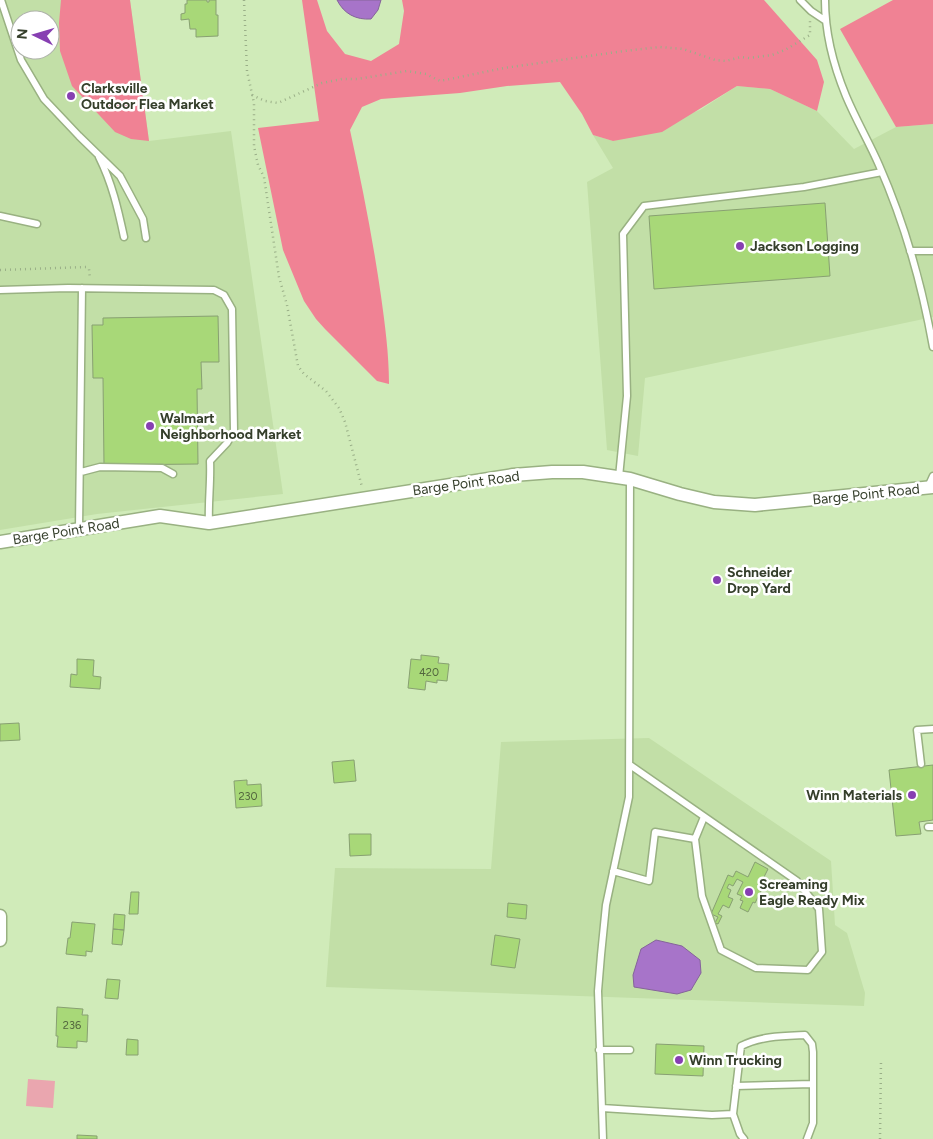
<svg xmlns="http://www.w3.org/2000/svg" width="933" height="1139" viewBox="0 0 933 1139" font-family="Figtree,sans-serif">
<style>
.built{fill:#c2dfa7;fill-rule:evenodd}
.green{fill:#eaa6af}
.forest{fill:#f08294}
.water{fill:#a774c9;stroke:#85649a}
.building{fill:#a8d878;stroke:#88a072}
.lines{fill:none;stroke-linecap:round;stroke-linejoin:round}
.service-casing{stroke:#99b182;stroke-width:9}
.minor-casing{stroke:#99b182;stroke-width:15}
.path{stroke:#9aaf88;stroke-width:2.5;stroke-dasharray:1 4;stroke-linecap:butt}
.service{stroke:#fff;stroke-width:6}
.minor{stroke:#fff;stroke-width:12}
.poi-dot{fill:#873fb2;stroke:#fff;stroke-width:2}
.labels{text-anchor:middle;stroke-width:5;stroke-linejoin:round;paint-order:stroke}
.number-label{font-size:11px;fill:#52653e}
.poi-label{font-size:14px;font-weight:bold;fill:#353f2b;stroke:#fff;text-anchor:start}
.street-label{font-size:14px;fill:#353f2b;stroke:#fff}
</style>
<rect width="100%" height="100%" fill="#d0ebb9"/>
<path class="built" d="M 0,0 L 130,0 L 149,141 L 231,131 L 283,494 L 97,514 L 0,530 ZM 20,20 L 50,20 L 50,50 L 20,50 Z
M 737,86 L 770,89 L 817,111 L 854,149 L 896,127 L 933,124 L 933,317 L 645,378 L 638,456 L 607,450 L 587,182 L 613,168 L 593,135 L 613,141 L 700,110 Z
M 649,738 L 831,861 L 835,925 L 847,933 L 865,993 L 864,1006 L 326,987 L 335,868 L 491,869 L 501,742 Z"/>
<path class="green" d="M 28,1079 L 55,1081 L 53,1108 L 26,1106 Z"/>
<path class="forest" d="M 61,0 L 130,0 L 149,141 L 131,139 L 115,132 L 72,86 L 60,51 L 59,23 Z
M 302,0 L 317,0 L 327,31 L 345,54 L 371,61 L 399,44 L 404,11 L 402,0 L 764,0 L 817,60 L 824,82 L 817,111 L 770,89 L 737,86 L 662,132 L 613,141 L 593,135 L 582,114 L 560,82 L 507,86 L 460,93 L 381,99 L 362,107 L 350,130 C 362,185 373,240 381,296 C 385,325 389,354 389,384 L 377,381 L 325,329 L 316,319 L 304,301 L 283,250 L 258,128 L 319,121 Z
M 893,0 L 933,0 L 933,124 L 896,127 L 840,29 Z"/>
<path class="water" d="M 337,0 L 381,0 L 378,10 L 371,19 C 356,20 344,14 337,0 Z
M 656,940 L 682,946 L 700,960 L 701,973 L 691,990 L 677,994 L 634,987 L 633,975 L 641,949 Z"/>
<path class="building" d="M 187,0 L 207,0 L 207,2 L 209,2 L 209,0 L 216,0 L 216,15 L 218,15 L 218,36 L 196,37 L 196,29 L 190,29 L 189,19 L 181,20 L 181,14 L 185,13 L 185,4 L 187,4 Z
M 825,203 L 830,276 L 654,289 L 649,216 Z
M 218,316 L 219,362 L 201,362 L 202,389 L 197,389 L 198,464 L 104,465 L 103,378 L 93,378 L 92,325 L 103,325 L 103,318 Z
M 421,655 L 439,657 L 438,663 L 449,664 L 447,681 L 437,680 L 437,683 L 426,681 L 425,690 L 408,688 L 411,659 L 421,660 Z
M 77,659 L 94,660 L 93,676 L 101,677 L 100,689 L 70,687 L 71,674 L 77,675 Z
M 19,723 L 20,740 L 0,741 L 0,724 Z
M 354,760 L 356,781 L 334,783 L 332,762 Z
M 933,765 L 933,820 L 919,822 L 921,834 L 896,836 L 889,770 Z
M 247,780 L 247,785 L 261,784 L 262,806 L 236,808 L 234,781 Z
M 349,834 L 371,834 L 371,855 L 350,856 Z
M 755,862 L 768,869 L 761,883 L 764,885 L 755,903 L 753,902 L 748,912 L 740,908 L 743,901 L 740,900 L 742,896 L 737,894 L 743,882 L 737,879 L 733,886 L 729,884 L 727,888 L 731,890 L 728,897 L 733,899 L 729,908 L 723,905 L 718,914 L 722,916 L 718,924 L 715,923 L 718,917 L 711,914 L 728,875 L 733,877 L 736,871 L 748,877 Z
M 131,892 L 139,892 L 138,914 L 129,914 Z
M 508,903 L 527,905 L 526,919 L 507,917 Z
M 114,914 L 125,915 L 124,930 L 113,929 Z
M 72,922 L 95,924 L 92,952 L 86,951 L 86,956 L 66,954 L 68,938 L 70,938 Z
M 113,929 L 124,930 L 122,945 L 112,944 Z
M 495,935 L 520,939 L 515,968 L 491,965 Z
M 107,979 L 120,980 L 118,999 L 105,998 Z
M 57,1007 L 83,1009 L 82,1015 L 88,1015 L 87,1042 L 77,1041 L 77,1048 L 57,1047 L 58,1036 L 56,1036 Z
M 127,1039 L 138,1040 L 138,1055 L 126,1055 Z
M 656,1044 L 704,1046 L 703,1076 L 655,1074 Z
M 77,1135 L 97,1136 L 97,1139 L 77,1139 Z"/>
<g class="lines">
<defs>
<path id="service" d="M 1,0 L 21,60 L 44,99 L 79,136 L 120,176 L 143,219 L 146,238
M 800,0 L 811,11 L 826,21
M 825,0 C 825,32 834,67 846,96 C 856,120 869,142 879,165 C 904,222 922,285 933,347
M 99,157 C 112,183 118,209 124,237
M 0,216 L 37,224
M 910,251 L 933,251
M 0,290 L 68,288 L 214,290 L 224,295 L 232,309 L 234,431 L 227,443 L 210,461 C 211,482 208,502 209,523
M 81,472 L 100,467 L 162,468 L 173,474
M 619,477 L 627,396 L 623,234 L 644,206 L 804,187 L 882,172
M 928,487 L 933,476
M 79,528 L 82,288
M 921,764 L 917,730 L 933,729
M 630,765 L 797,881 L 819,909 L 822,952 L 808,970 L 756,968 L 721,950 L 702,896 L 695,839 L 704,817
M 928,827 L 933,827
M 613,871 L 649,881 L 655,832 L 695,839
M 599,1050 L 630,1050
M 736,1086 L 813,1084
M 602,1108 L 712,1115 L 733,1114
M 603,1139 L 598,991 L 601,955 L 606,905 L 629,797 L 630,479
M 744,1139 L 740,1134 L 733,1114 L 741,1046 C 761,1036 783,1036 805,1035 L 812,1044 L 813,1052 L 813,1123 L 807,1139"/>
<path id="minor" d="M 0,542 L 160,516 L 209,523 L 513,475 L 552,472 L 583,472 L 630,479 L 680,494 L 714,502 L 755,505 L 933,487
M 0,916 L 0,940"/>
</defs>
<use href="#service" class="service-casing"/>
<use href="#minor" class="minor-casing"/>
<path class="path" d="M 244,0 L 247,71 L 254,103 L 254,146 L 258,165 L 264,177 L 279,277 L 287,305 L 298,366 L 304,374 L 326,391 L 339,408 L 345,422 L 362,487
M 252,95 L 265,101 L 278,103 L 322,83 L 342,79 L 357,79 L 407,71 L 426,74 L 440,81 L 504,68 L 624,51 L 660,47 L 683,49 L 715,60 L 726,61 L 741,57 L 749,58 L 772,55 L 785,50 L 810,35 L 810,21
M 0,270 L 86,267 L 89,269 L 90,279
M 880,1139 L 881,1060"/>
<use href="#service" class="service"/>
<use href="#minor" class="minor"/>
</g>
<g class="poi-dot">
<circle cx="71" cy="96" r="5"/>
<circle cx="740" cy="246" r="5"/>
<circle cx="150" cy="426" r="5"/>
<circle cx="717" cy="580" r="5"/>
<circle cx="912" cy="795" r="5"/>
<circle cx="749" cy="892" r="5"/>
<circle cx="679" cy="1060" r="5"/>
</g>
<g class="labels">
<g class="number-label">
<text x="429" y="676">420</text>
<text x="248" y="800">230</text>
<text x="72" y="1029">236</text>
</g>
<g class="poi-label">
<text x="81" y="93">Clarksville<tspan x="81" dy="16">Outdoor Flea Market</tspan></text>
<text x="750" y="251">Jackson Logging</text>
<text x="160" y="423">Walmart<tspan x="160" dy="16">Neighborhood Market</tspan></text>
<text x="727" y="577">Schneider<tspan x="727" dy="16">Drop Yard</tspan></text>
<text x="902" y="800" text-anchor="end">Winn Materials</text>
<text x="759" y="889">Screaming<tspan x="759" dy="16">Eagle Ready Mix</tspan></text>
<text x="689" y="1065">Winn Trucking</text>
</g>
<g class="street-label">
<text transform="translate(466 483) rotate(-8)" y="5">Barge Point Road</text>
<text transform="translate(866 494) rotate(-6)" y="5">Barge Point Road</text>
<text transform="translate(66 531) rotate(-9)" y="5">Barge Point Road</text>
</g>
</g>
<g transform="translate(35 35) rotate(275)"><circle r="24" fill="#ffffff" stroke="#aeb2aa"/>
<path d="M0-4L9 19L0 12L-9 19Z" fill="#873fb2"/>
<text y="-8" font-size="14" font-weight="bold" text-anchor="middle" fill="#353f2b">N</text>
</g>
</svg>
